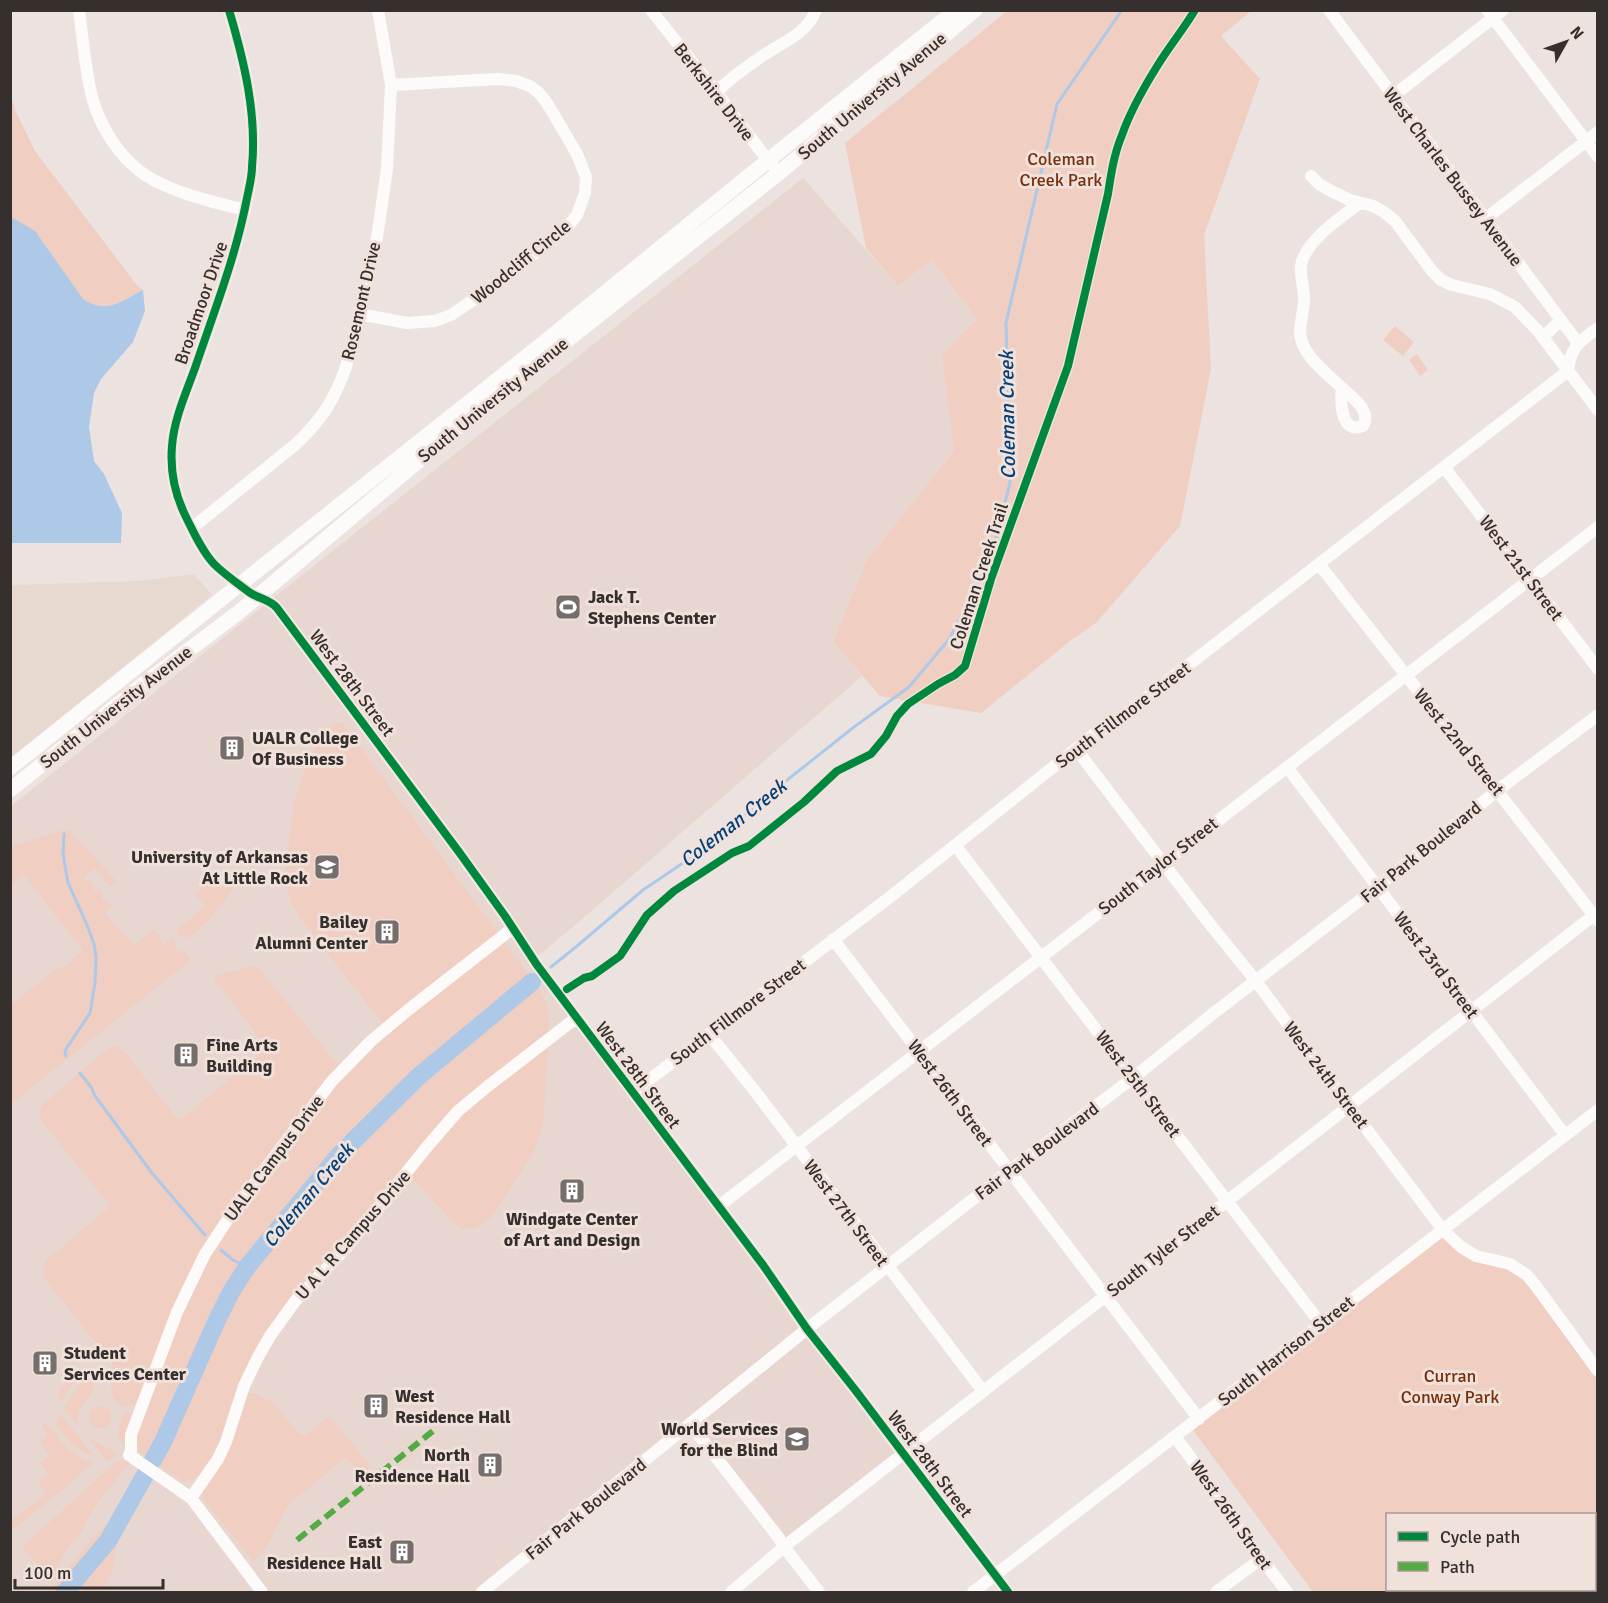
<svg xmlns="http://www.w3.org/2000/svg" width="1608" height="1603" viewBox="0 0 1608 1603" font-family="Signika,sans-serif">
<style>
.commercial{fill:#e8d9d0}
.built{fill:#e7d7d0}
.green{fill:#f0cec1;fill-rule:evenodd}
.water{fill:#aec8e8}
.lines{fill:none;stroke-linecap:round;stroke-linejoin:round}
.stream{stroke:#aec8e8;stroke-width:3}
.river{stroke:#aec8e8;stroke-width:18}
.minor{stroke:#fcfbfa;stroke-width:12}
.major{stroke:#fcfbfa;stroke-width:15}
.quiet{stroke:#54ab44;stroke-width:6;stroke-dasharray:12 6;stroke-linecap:butt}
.cycleway-casing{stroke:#f1e1db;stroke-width:11}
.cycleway{stroke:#00873e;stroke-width:8}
.labels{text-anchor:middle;stroke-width:6;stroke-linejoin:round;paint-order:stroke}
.street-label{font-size:18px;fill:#352f2d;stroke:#f1e1db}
.park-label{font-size:18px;fill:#782f0a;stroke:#f1e1db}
.poi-label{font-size:18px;font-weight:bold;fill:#352f2d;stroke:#f1e1db;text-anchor:start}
.water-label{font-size:20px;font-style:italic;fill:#04417a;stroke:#f1e1db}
</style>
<rect width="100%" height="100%" fill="#ece3e0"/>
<path class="commercial" d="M 194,574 L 212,595 L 11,758 L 11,585 L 140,581 Z"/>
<path class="built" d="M 803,178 L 898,286 L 932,260 L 977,319 L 942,355 L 954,451 L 867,560 L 833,642 L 862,676 L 573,927 L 534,959 L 903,1454 L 784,1546 L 690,1424 L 483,1592 L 11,1592 L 11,806 Z"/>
<path class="green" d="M 1007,11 L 1251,11 L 1221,36 L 1260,79 L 1204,235 L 1211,369 L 1180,526 L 1097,622 L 1069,642 L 981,713 L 880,696 L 833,642 L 867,560 L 954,451 L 942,355 L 977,319 L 932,260 L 898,286 L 866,248 L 845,143 Z
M 10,92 L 15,110 L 35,151 L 136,284 L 143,290 C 121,301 107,315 83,299 L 15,220 L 11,217 Z
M 1395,326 L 1414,342 L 1403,356 L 1383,340 Z
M 1417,354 L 1428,370 L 1420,376 L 1409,360 Z
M 338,722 L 343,724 L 347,729 L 540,990 L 548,1007 L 549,1025 L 543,1126 L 534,1151 L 496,1210 L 488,1220 L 475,1228 L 462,1229 L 451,1220 L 413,1179 L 408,1176 L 362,1223 L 295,1297 L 220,1444 C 213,1456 199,1485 182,1481 L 135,1449 L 140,1403 L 127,1407 L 118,1404 L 112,1395 L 111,1381 L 107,1371 L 114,1365 L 46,1280 L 43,1273 L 45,1261 L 107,1209 L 109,1204 L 41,1120 L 39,1111 L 43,1104 L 103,1053 L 109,1048 L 115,1046 L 125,1052 L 175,1116 L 180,1119 L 184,1117 L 262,1052 L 264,1046 L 261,1039 L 214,979 L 217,975 L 253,966 L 259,968 L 340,1068 L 348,1071 L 353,1069 L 385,1036 L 383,1024 L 300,918 L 291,902 L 284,880 L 294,802 L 306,765 L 328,729 L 332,724 Z
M 69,830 L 116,881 L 110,886 L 95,869 L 90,874 L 88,873 L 83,877 L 87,881 L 89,880 L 94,885 L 92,887 L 96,892 L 99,890 L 103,895 L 101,897 L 105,902 L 107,900 L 112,906 L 105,913 L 134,946 L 153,929 L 157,934 L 159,933 L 161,936 L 158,938 L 164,945 L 173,938 L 175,942 L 176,950 L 179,952 L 184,951 L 191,960 L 11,1104 L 11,1005 L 53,971 L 68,964 L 83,950 L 23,874 L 11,885 L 11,847 L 60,831 Z
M 222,871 L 233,885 L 233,889 L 212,917 L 189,938 L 185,936 L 182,937 L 176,931 L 205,906 L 195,894 Z
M 1443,1230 L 1461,1247 L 1518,1269 L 1597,1371 L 1597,1592 L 1313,1592 L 1190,1426 ZM 1388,1514 L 1594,1514 L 1594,1590 L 1388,1590 Z
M 90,1368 L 95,1376 L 92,1392 L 79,1410 L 77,1424 L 64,1408 Z
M 79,1373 L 62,1401 L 58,1396 L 60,1391 L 59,1389 Z
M 252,1393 L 273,1402 L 299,1434 L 303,1435 L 308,1434 L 329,1416 L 371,1466 L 361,1474 L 346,1457 L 288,1505 L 264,1552 L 253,1561 L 205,1501 L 202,1493 L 247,1394 Z
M89 1417a11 11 0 1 1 22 0a11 11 0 1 1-22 0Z
M 123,1413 L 134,1413 L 125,1446 C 114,1437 120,1425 123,1413 Z
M 61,1414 L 93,1455 C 74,1450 67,1437 54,1423 Z
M 43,1423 C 52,1426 57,1437 63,1444 C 72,1454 81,1459 94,1462 L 67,1486 L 14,1529 L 11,1526 L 11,1520 L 46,1494 L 38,1483 L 48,1474 L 40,1463 L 50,1455 L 40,1442 L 47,1436 L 47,1433 L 43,1428 Z
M 89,1439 L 94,1440 L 115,1452 L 117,1455 L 107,1461 Z
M 117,1461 L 130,1462 L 96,1504 L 80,1534 L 64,1553 L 55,1574 L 51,1579 L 22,1547 Z
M 105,1525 L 113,1527 L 116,1530 L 117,1535 C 115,1556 114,1575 102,1592 L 47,1592 Z"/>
<path class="water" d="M 11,217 L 35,231 L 83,299 C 107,315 121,301 143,290 L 145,311 L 133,342 L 101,379 L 94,393 L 89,427 L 94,461 L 104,474 L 122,513 L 121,543 L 11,543 Z"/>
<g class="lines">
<path class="stream" d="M 64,834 L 63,854 L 68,883 L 87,925 L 94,944 L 96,957 L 95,983 L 90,1013 L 66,1049 L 65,1053 L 66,1056
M 551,967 L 577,946 L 643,890 L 708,846 L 777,788 L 854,727 L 909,687 L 950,638 L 991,557 L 1010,483 L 1006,323 L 1057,104 L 1122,10
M 80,1073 L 91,1087 L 95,1096 L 152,1173 L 205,1235
M 221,1250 L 233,1260 L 247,1267"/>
<path class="river" d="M 153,1460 L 163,1442 L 217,1320 L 231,1292 L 247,1267 L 340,1154 L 419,1076 L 532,982
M 65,1592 L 108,1541 L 145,1475"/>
<path class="minor" d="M 79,10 C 83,39 85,69 92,97 C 100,127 119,157 145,175 C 173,193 213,202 245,210
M 229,10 C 244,61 257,113 252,167 C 252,177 249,188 247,198 C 236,256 214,312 195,368 C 186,393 174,419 172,446 C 170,470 175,495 186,517 C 194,533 202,551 214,564 C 224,574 237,583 249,592 C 257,598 271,600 277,608 L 459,852 L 505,916 L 537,965 L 763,1265 L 807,1329 L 856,1391 L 1008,1592
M 651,10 L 716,92 L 760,150 L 779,173
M 1329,10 L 1578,343
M 1487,10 L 1598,157
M 716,92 C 731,78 747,66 764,55 C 783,42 807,34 816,10
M 1393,96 L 1503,10
M 1311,176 L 1319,184 L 1333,192 L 1350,200 L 1373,206 L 1384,212 L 1395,221 L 1432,271 L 1441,280 L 1452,285 L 1490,294 L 1515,307 L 1538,331 L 1598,410
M 1485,219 L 1598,132
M 359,314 L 407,323 L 435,321 L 451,315 L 482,294 L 564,231 L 577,215 L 585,193 L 586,177 L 577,154 L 547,103 L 539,93 L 530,86 L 516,81 L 498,79 L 391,85
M 1543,337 L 1561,320
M 1342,388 C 1327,373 1299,354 1300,330 C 1301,319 1304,309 1304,298 C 1304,287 1300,277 1301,266 C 1304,242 1342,216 1360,203
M 1342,388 C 1352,397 1372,411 1363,426 C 1341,435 1340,402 1342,388 Z
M 1444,467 L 1598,669
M 192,528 L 296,444 C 322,419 334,401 346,367 L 377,238 L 387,169 L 391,85 L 378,10
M 1319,564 C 1411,683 1506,800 1597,920
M 1076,749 L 1209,923 L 1256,981 L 1303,1045 L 1443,1230 L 1461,1247 L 1476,1256 L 1510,1264 L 1527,1275 L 1536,1286 L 1598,1371
M 1287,767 L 1565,1135
M 955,845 L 1321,1324
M 833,939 L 1199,1419
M 709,1034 L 754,1090 L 983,1391
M 633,1092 L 890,897 L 1101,729 L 1125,714 L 1568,371 C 1571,346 1579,342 1598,328
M 719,1206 L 1598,527
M 690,1424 L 779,1538 L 784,1547 L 819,1592
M 1175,1437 L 1191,1458 L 1215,1497 L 1287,1592
M 191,1498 L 218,1459 L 226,1442 L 244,1386 L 258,1357 L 270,1336 L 296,1300 L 347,1247 L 426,1148 L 458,1111 L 488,1086 L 576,1018
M 262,1592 L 191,1498 L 129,1455 L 131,1451 L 131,1435 L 177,1312 L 205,1254 L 232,1213 L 277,1153 L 332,1081 L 371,1041 L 408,1010 L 513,928
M 482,1592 L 807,1329 L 1009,1171 L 1133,1078 L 1210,1016 L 1377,887 L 1498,790 L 1598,715
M 731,1592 L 790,1542 L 1598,912
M 973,1592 L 1598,1110
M 1216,1592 L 1261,1559"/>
<path class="major" d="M 10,768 L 239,585 L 537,348 L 782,149 L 956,10
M 10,790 L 137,689 L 239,612 L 480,409 L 779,173 L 975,10"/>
<path class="quiet" d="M 297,1540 L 433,1431"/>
<defs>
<path id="cycleway" d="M 229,10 C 244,61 257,113 252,167 C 252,177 249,188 247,198 C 236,256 214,312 195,368 C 186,393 174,419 172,446 C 170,470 175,495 186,517 C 194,533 202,551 214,564 C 224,574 237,583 249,592 C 257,598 271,600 277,608 L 459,852 L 505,916 L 537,965 L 763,1265 L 807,1329 L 856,1391 L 1008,1592
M 567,989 L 584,978 L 592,976 L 620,956 L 647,915 L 674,891 L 732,853 L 749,846 L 804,802 L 837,771 L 871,754 L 886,736 L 897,716 L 908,704 L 938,684 L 955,675 L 965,666 L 991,579 L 1068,366 L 1108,194 C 1111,174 1114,154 1122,135 C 1130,112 1143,89 1156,68 C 1168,48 1183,30 1195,10"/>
</defs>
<use href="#cycleway" class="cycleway-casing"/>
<use href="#cycleway" class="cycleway"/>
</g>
<defs>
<symbol id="stadium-square" viewBox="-11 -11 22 22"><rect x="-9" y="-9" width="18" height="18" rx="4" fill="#756e6c" stroke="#f1e1db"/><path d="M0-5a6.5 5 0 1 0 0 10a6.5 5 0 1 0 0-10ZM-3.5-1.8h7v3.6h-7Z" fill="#fff"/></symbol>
<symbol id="building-square" viewBox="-11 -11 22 22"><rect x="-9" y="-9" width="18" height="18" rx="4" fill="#756e6c" stroke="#f1e1db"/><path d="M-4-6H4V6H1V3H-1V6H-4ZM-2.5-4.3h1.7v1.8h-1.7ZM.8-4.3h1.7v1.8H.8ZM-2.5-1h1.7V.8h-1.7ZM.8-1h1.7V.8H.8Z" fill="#fff"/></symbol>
<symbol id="university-square" viewBox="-11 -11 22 22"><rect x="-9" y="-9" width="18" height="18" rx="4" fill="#756e6c" stroke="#f1e1db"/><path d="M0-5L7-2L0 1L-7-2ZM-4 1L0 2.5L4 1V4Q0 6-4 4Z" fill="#fff"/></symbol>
</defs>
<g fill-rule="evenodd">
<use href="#stadium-square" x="553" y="592" width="30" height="30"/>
<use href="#building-square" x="217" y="733" width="30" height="30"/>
<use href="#university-square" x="312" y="852" width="30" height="30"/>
<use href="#building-square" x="372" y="917" width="30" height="30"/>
<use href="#building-square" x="171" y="1040" width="30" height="30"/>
<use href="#building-square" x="557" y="1176" width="30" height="30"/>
<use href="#building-square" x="30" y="1348" width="30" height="30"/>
<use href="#building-square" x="361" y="1391" width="30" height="30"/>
<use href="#university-square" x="782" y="1424" width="30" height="30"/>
<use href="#building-square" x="475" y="1450" width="30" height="30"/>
<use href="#building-square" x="387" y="1537" width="30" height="30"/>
</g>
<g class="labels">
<g class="street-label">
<text transform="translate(714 92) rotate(52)" y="6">Berkshire Drive</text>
<text transform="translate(872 96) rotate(-40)" y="6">South University Avenue</text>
<text transform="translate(1453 177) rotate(53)" y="6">West Charles Bussey Avenue</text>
<text transform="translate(521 262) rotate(-39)" y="6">Woodcliff Circle</text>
<text transform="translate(361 301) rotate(-77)" y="6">Rosemont Drive</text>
<text transform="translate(201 303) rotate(-71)" y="6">Broadmoor Drive</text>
<text transform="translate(493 400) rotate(-39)" y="6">South University Avenue</text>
<text transform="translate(1521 568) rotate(53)" y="6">West 21st Street</text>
<text transform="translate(979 576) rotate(-72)" y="6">Coleman Creek Trail</text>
<text transform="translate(352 683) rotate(53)" y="6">West 28th Street</text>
<text transform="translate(116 707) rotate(-38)" y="6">South University Avenue</text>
<text transform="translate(1123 715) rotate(-37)" y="6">South Fillmore Street</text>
<text transform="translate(1459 742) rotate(51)" y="6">West 22nd Street</text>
<text transform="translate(1421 852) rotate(-39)" y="6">Fair Park Boulevard</text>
<text transform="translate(1158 866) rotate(-38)" y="6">South Taylor Street</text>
<text transform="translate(1436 965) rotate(53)" y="6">West 23rd Street</text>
<text transform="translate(738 1012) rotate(-37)" y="6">South Fillmore Street</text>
<text transform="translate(638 1075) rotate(53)" y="6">West 28th Street</text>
<text transform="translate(1326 1075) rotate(53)" y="6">West 24th Street</text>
<text transform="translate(1138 1084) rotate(53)" y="6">West 25th Street</text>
<text transform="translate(950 1093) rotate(53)" y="6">West 26th Street</text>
<text transform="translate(1037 1151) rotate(-37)" y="6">Fair Park Boulevard</text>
<text transform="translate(274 1158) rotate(-53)" y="6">UALR Campus Drive</text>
<text transform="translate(846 1213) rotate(53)" y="6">West 27th Street</text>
<text transform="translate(353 1235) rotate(-49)" y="6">U A L R Campus Drive</text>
<text transform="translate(1163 1251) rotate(-38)" y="6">South Tyler Street</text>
<text transform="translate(1286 1351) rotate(-38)" y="6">South Harrison Street</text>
<text transform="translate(930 1464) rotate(53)" y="6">West 28th Street</text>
<text transform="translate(586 1509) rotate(-39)" y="6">Fair Park Boulevard</text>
<text transform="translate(1231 1515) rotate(55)" y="6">West 26th Street</text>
</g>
<g class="park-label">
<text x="1061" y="165">Coleman<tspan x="1061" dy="21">Creek Park</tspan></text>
<text x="1450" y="1382">Curran<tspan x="1450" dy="21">Conway Park</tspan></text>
</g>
<g class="poi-label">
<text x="588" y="603">Jack T.<tspan x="588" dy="21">Stephens Center</tspan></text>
<text x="252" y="744">UALR College<tspan x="252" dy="21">Of Business</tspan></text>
<text x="308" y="863" text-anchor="end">University of Arkansas<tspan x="308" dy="21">At Little Rock</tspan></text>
<text x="368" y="928" text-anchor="end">Bailey<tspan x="368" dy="21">Alumni Center</tspan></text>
<text x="206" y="1051">Fine Arts<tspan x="206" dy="21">Building</tspan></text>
<text x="572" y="1225" text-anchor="middle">Windgate Center<tspan x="572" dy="21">of Art and Design</tspan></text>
<text x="64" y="1359">Student<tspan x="64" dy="21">Services Center</tspan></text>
<text x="395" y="1402">West<tspan x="395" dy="21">Residence Hall</tspan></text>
<text x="778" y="1435" text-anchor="end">World Services<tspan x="778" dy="21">for the Blind</tspan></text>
<text x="470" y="1461" text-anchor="end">North<tspan x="470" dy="21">Residence Hall</tspan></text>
<text x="382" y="1548" text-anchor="end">East<tspan x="382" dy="21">Residence Hall</tspan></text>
</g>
<g class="water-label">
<text transform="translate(1007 415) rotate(-91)" y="7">Coleman Creek</text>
<text transform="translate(733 823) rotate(-38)" y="7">Coleman Creek</text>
<text transform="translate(308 1195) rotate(-50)" y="7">Coleman Creek</text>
</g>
</g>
<rect width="1608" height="1603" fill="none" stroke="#352f2d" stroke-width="24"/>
<rect x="1386" y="1513" width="210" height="78" fill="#f1e1db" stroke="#a69a95" stroke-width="1.5"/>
<rect x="1398" y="1532" width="30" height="9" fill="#00873e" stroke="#a69a95" stroke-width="1.5"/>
<text x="1440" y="1543" font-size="18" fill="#352f2d">Cycle path</text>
<rect x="1398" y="1562" width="30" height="9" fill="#54ab44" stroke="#a69a95" stroke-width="1.5"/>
<text x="1440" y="1573" font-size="18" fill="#352f2d">Path</text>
<g transform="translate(1566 42) rotate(50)" stroke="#f1e1db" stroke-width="4.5" paint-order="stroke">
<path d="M0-4.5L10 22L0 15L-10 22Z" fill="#352f2d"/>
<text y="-9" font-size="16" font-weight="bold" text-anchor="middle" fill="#352f2d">N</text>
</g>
<path d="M15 1579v9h148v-9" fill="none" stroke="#352f2d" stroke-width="3"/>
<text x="24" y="1579" font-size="18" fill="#352f2d" stroke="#f1e1db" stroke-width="4.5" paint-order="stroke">100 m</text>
</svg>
